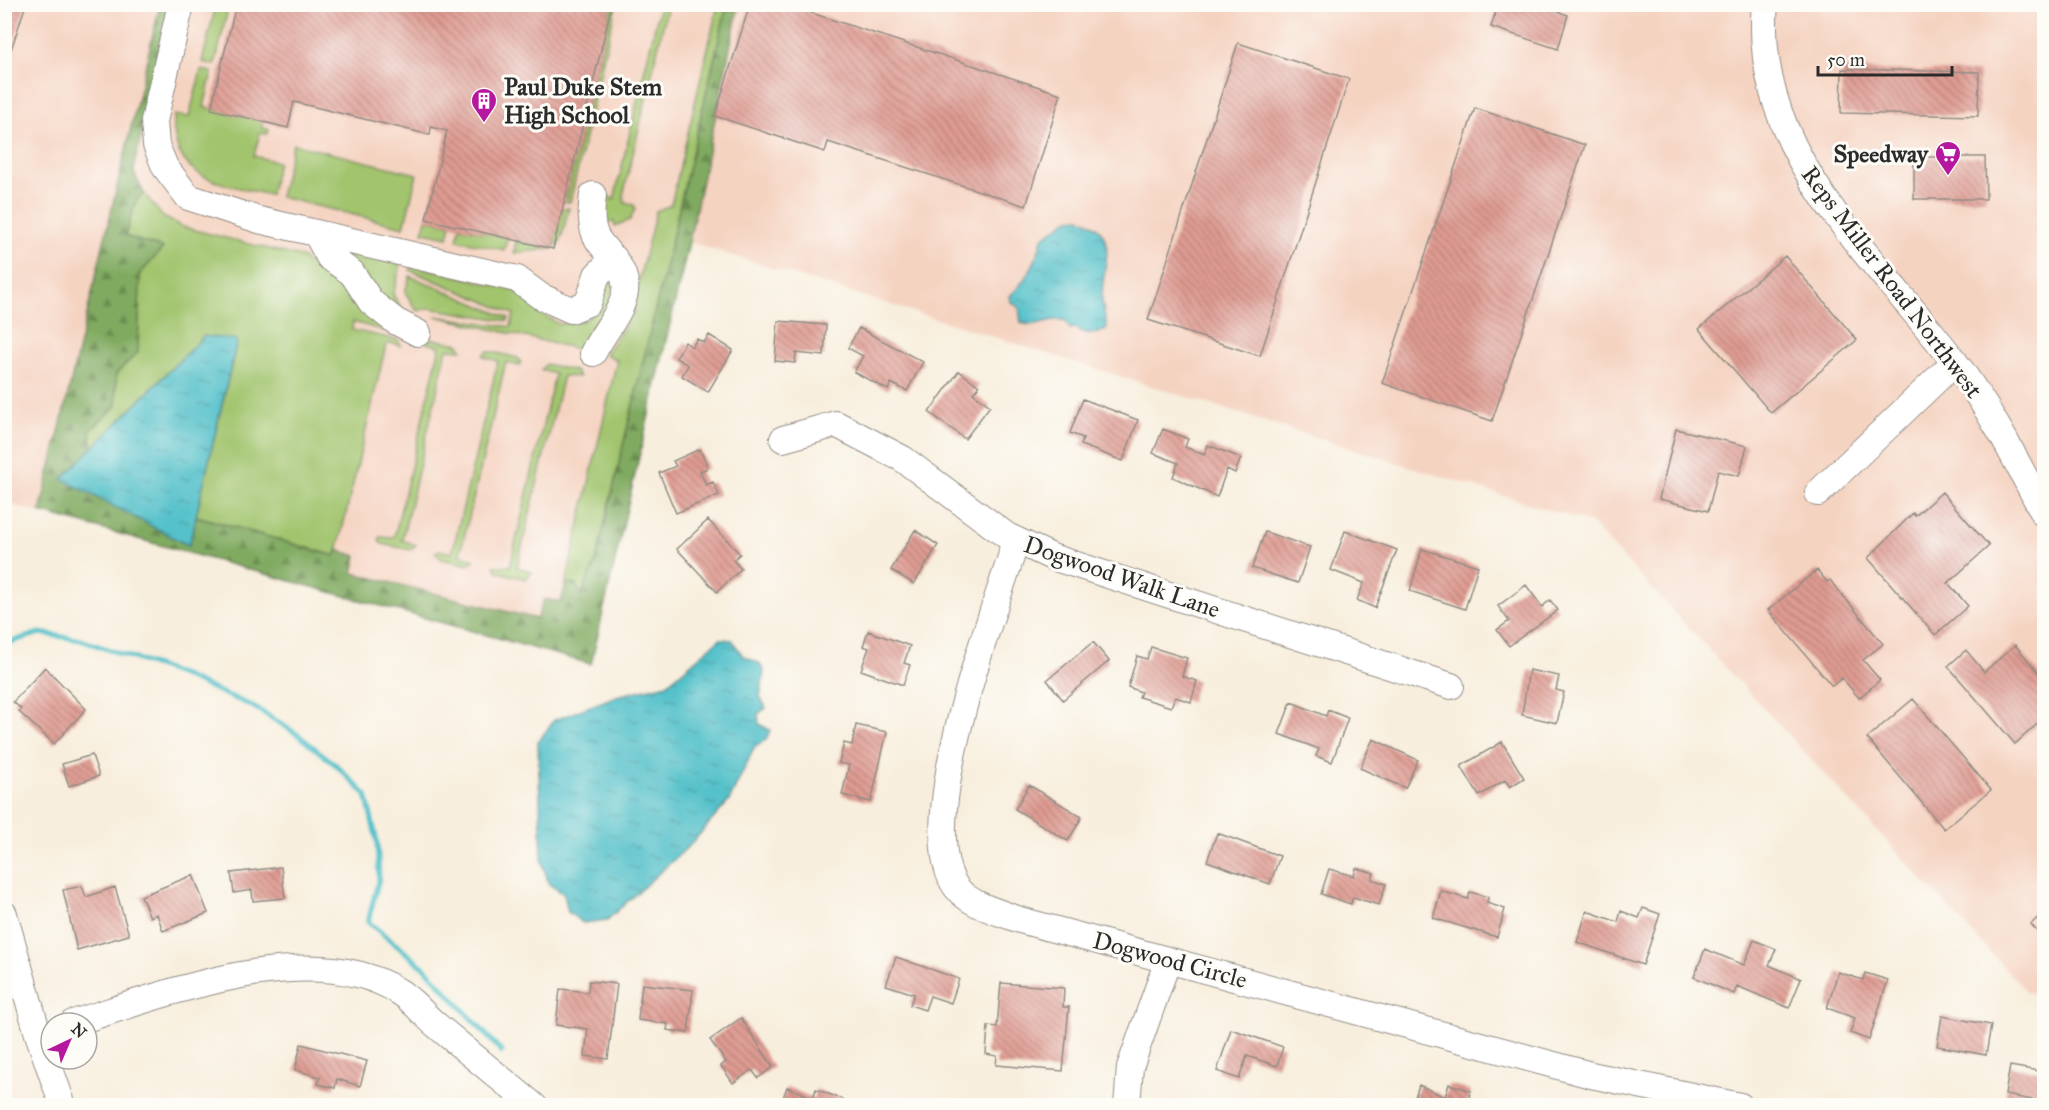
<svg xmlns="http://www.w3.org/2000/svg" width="2049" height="1110" viewBox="0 0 2049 1110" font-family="'IM FELL Great Primer',serif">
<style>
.built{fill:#f5d3c1}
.green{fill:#a1c46d;stroke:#66784c;stroke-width:1.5}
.forest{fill:url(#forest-firs);stroke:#566a46;stroke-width:1.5}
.water{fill:url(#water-ripples);stroke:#40767a;stroke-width:1.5}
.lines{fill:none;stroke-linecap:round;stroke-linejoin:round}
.stream{stroke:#54c1ca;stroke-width:5}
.building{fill:url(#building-back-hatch)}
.minor-casing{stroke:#928c84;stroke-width:28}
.minor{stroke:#fff;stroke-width:26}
.labels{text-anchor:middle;stroke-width:6;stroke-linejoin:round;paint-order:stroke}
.poi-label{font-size:24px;font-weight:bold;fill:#2b2b2b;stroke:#fdfcf7;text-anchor:start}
.street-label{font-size:24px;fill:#2b2b2b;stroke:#fdfcf7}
</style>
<defs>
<pattern id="forest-firs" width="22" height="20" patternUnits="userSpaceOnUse" patternTransform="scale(1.5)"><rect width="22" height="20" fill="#80aa60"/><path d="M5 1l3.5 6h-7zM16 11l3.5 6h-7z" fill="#698b4f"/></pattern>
<pattern id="water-ripples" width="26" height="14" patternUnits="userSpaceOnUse" patternTransform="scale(1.5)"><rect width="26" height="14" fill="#54c1ca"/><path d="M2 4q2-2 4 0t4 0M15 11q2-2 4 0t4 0" fill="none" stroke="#469da4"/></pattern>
<pattern id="building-back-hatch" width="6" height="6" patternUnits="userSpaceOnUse" patternTransform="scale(1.5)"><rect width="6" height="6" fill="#df9b92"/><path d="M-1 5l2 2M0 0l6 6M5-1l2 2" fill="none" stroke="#b57f77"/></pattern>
</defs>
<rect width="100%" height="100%" fill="#fdfcf7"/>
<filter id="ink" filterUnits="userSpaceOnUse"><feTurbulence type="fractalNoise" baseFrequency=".0167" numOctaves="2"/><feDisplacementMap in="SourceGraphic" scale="12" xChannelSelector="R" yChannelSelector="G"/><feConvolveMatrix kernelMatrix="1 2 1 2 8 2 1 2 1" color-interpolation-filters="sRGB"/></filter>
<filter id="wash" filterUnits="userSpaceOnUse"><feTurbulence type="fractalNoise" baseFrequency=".008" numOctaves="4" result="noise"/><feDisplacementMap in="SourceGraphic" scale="24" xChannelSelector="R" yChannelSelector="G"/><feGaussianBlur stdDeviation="1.35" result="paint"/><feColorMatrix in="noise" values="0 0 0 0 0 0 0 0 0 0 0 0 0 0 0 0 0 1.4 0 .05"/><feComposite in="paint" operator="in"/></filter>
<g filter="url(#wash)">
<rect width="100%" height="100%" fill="#f8eedd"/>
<path class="built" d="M 4,5 L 2044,5 L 2044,995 L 2027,992 L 1591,523 L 689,242 L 591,664 L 5,503 Z"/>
<path class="green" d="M 216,5 L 229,5 L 215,65 L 202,62 Z
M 612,5 L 616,5 L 570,202 L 565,202 Z
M 660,5 L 668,5 L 623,196 L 625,203 L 634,205 L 635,209 L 630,220 L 615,226 L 614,222 L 606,223 L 600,216 L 605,194 L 614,200 Z
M 718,5 L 727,5 L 596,561 L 581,596 L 566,583 L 617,360 L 605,354 C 614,339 625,329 631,313 L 635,313 L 633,303 L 656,211 L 671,205 Z
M 201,70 L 212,72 L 204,107 L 262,121 L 262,128 L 269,129 L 267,134 L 260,133 L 254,156 L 278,162 L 270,195 C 220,183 169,180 174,115 L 189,117 Z
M 293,144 L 417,174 L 404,227 L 280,197 Z
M 144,193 L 163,217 L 183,227 L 304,258 L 306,262 L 311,263 L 311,259 L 333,269 L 395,334 L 353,322 L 352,330 L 398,340 L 401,346 L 389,343 L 386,345 L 336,556 L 196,516 L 237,341 L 204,336 L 93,447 L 90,431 L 116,406 L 116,374 L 138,352 L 140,274 L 162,248 L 125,236 L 136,201 Z
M 563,208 L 569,208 L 560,243 L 554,246 Z
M 426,219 L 451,225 L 448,237 L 423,232 Z
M 460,227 L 508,238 L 504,250 L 457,240 Z
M 516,241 L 553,249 L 514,253 Z
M 339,249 L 401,264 L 393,295 L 404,312 L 394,313 Z
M 412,265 L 514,290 L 545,316 L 559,324 L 585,320 L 595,311 L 606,282 L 615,281 L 613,303 L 583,348 L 577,349 L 435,316 L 511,327 L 514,314 L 410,270 Z
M 410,276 L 509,318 L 508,321 L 429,308 L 417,311 L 405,292 Z
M 428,338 L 459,344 L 462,350 L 447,349 L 402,540 L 416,545 L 411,550 L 382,544 L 379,541 L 380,537 L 394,538 L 440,346 L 426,343 Z
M 488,351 L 518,358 L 521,363 L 519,366 L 506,362 L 460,554 L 474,560 L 468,565 L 442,559 L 435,553 L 439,550 L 452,553 L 498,361 L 485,357 L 483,355 Z
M 546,364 L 575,371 L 579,377 L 563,376 L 517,567 L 532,572 L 526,579 L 498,572 L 494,566 L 510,566 L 555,374 L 541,370 Z"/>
<path class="forest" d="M 160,5 L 171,5 L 135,162 L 134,173 L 144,193 L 136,201 L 125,236 L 163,248 L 140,274 L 138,352 L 116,374 L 116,406 L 90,431 L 93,447 L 62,479 L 189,545 L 196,516 L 335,556 L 337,550 L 357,556 L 353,573 L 537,619 L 544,599 L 561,602 L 566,583 L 576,585 L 581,595 L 596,561 L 727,5 L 739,5 L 689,242 L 591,664 L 40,512 Z"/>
<path class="water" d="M 1080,218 C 1122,233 1102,263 1102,297 C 1102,307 1106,319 1107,329 C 1096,336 1085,334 1075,328 L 1070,329 L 1066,321 C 1050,316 1036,329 1021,323 L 1019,307 L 1011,302 L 1010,296 C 1027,279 1037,262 1042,238 L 1069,219 Z
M 204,336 L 237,340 L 189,546 L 62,479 Z
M 720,639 L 732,640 L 743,656 L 759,663 L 764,671 L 760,697 L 766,708 L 758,714 L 759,724 L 770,730 L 766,740 L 755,746 L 729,801 L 691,844 L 607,920 L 583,923 L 568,912 L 564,894 L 549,884 L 542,862 L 538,742 L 554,720 L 617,696 L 667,684 Z"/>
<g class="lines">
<path class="stream" d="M 4,644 L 40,633 L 81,640 L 179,674 L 254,707 L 297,734 L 336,765 L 366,795 L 377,841 L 379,878 L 368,922 L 426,969 L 502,1052"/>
</g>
<g id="blocks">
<path class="building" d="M 4,4 L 26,4 L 5,68 L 4,68 Z
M 236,4 L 612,4 L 553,249 L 426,219 L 447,131 L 431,127 L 430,135 L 294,102 L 288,128 L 211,109 Z
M 750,4 L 784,4 L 1061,94 L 1026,206 L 828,142 L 825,152 L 715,116 Z
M 1498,4 L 1536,4 L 1568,15 L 1558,49 L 1491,27 Z
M 1238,43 L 1349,79 L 1260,356 L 1148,320 Z
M 1842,69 L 1979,72 L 1978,116 L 1841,113 Z
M 1475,108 L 1585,145 L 1492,421 L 1382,383 Z
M 1914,157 L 1985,157 L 1986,199 L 1914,199 Z
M 1785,256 L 1857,340 L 1771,413 L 1699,329 Z
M 778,321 L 826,325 L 824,356 L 796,353 L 795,363 L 775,361 Z
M 859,328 L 923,362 L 907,391 L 891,383 L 888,390 L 854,372 L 863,356 L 848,348 Z
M 709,335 L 733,350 L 708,392 L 682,376 L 688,365 L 676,358 L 685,342 L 692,347 L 697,339 L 704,343 Z
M 959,371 L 979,386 L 973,393 L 990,406 L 965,439 L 929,412 Z
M 1083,399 L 1138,420 L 1123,461 L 1081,445 L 1083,438 L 1070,433 Z
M 1163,429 L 1188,439 L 1185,447 L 1204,455 L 1208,445 L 1241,458 L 1235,473 L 1227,469 L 1217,497 L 1173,477 L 1178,463 L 1153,453 Z
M 1676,429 L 1747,446 L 1739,476 L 1718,471 L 1708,511 L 1659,499 Z
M 700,449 L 708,468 L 700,471 L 706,485 L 713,482 L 719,495 L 676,513 L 659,473 L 676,466 L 673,461 Z
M 1942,492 L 1989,546 L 1948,583 L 1968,606 L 1935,635 L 1868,558 L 1913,513 L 1915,516 Z
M 708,520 L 740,554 L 733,560 L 741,569 L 717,592 L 677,549 Z
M 915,530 L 938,545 L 914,584 L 891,570 Z
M 1345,531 L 1397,550 L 1375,608 L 1357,600 L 1364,583 L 1331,570 Z
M 1265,532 L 1310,547 L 1298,583 L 1252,568 Z
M 1422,549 L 1478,566 L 1465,609 L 1410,591 Z
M 1817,570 L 1827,582 L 1830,580 L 1883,644 L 1863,660 L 1880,680 L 1859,698 L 1842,678 L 1832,686 L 1768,610 Z
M 1526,585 L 1542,607 L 1550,600 L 1558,610 L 1509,646 L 1497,630 L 1509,621 L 1498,606 Z
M 868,631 L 910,646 L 904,663 L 910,665 L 903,685 L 861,670 L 869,648 L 863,646 Z
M 1093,642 L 1109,661 L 1063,700 L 1047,680 Z
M 2015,645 L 2044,679 L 2044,718 L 2015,744 L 1948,666 L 1966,650 L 1984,672 Z
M 1151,647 L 1187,658 L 1182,676 L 1197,681 L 1191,702 L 1175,697 L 1171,707 L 1139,697 L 1141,692 L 1128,687 L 1137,656 L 1147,659 Z
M 45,667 L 86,709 L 54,744 L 19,712 L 21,709 L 13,702 Z
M 1529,670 L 1559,676 L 1556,690 L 1564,692 L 1557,723 L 1522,715 Z
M 1913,699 L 1991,790 L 1944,829 L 1867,738 Z
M 1291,702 L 1326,716 L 1328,710 L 1348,718 L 1332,762 L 1316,756 L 1319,749 L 1279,734 Z
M 856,725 L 887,732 L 871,802 L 842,795 L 849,765 L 839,763 L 844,743 L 852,745 Z
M 1373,739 L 1418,760 L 1405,788 L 1360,768 Z
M 1502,742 L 1524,778 L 1510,787 L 1505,780 L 1479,796 L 1461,766 Z
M 92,755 L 99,776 L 69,786 L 62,764 Z
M 1029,785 L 1082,817 L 1068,841 L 1015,809 Z
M 1217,833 L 1280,856 L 1270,884 L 1207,861 Z
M 281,867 L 285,898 L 253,901 L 252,890 L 234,893 L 231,873 Z
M 1356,868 L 1374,873 L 1372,879 L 1386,884 L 1379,905 L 1353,897 L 1351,904 L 1321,894 L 1329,869 L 1354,876 Z
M 193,875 L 208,913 L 163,931 L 157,914 L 150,917 L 141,896 Z
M 82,886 L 86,897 L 115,887 L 129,935 L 77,950 L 63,890 Z
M 1441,891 L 1468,899 L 1470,892 L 1488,897 L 1487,903 L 1505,909 L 1497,937 L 1433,918 Z
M 1643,908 L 1660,914 L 1643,965 L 1577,942 L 1587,911 L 1618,922 L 1621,911 L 1639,918 Z
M 2044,912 L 2044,940 L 2031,924 Z
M 1754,940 L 1776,949 L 1769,965 L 1801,979 L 1789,1008 L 1737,986 L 1734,994 L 1694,977 L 1705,949 L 1744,965 Z
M 896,957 L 959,979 L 951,1003 L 930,996 L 925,1010 L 910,1005 L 914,994 L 886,985 Z
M 1838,972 L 1863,980 L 1865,973 L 1888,980 L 1869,1040 L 1850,1033 L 1855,1018 L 1827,1008 Z
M 589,981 L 617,984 L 608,1059 L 585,1056 L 588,1029 L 556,1025 L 560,989 L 588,992 Z
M 1001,983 L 1064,988 L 1063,1007 L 1069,1007 L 1063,1071 L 996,1065 L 997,1056 L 986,1054 L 988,1026 L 997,1027 Z
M 642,984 L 693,990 L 688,1033 L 667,1030 L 668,1024 L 638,1020 Z
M 1942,1016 L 1991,1025 L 1986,1055 L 1937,1046 Z
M 741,1018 L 773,1067 L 758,1078 L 752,1070 L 733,1083 L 721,1066 L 726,1062 L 710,1040 Z
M 1231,1029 L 1283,1047 L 1277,1066 L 1247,1056 L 1239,1079 L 1217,1071 Z
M 301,1044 L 367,1061 L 360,1086 L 337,1079 L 335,1088 L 318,1084 L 320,1077 L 295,1070 Z
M 2010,1066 L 2044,1072 L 2044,1102 L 2005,1095 Z
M 1449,1084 L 1471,1091 L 1466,1106 L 1412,1106 L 1419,1085 L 1445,1097 Z
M 787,1087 L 813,1098 L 816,1089 L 844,1100 L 842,1106 L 780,1106 Z"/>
</g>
</g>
<g filter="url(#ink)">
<use href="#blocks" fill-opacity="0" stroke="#928c84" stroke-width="1.5"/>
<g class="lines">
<defs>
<path id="minor" d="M 181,4 L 154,121 L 156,145 L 165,167 L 188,197 L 259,220 L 517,279 L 540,296 L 571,310 L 588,303 L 597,275 L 614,258
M 1765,4 C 1751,151 1873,255 1954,361 C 1990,408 2017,462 2044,514
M 593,195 C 591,209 590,228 598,240 C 607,253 623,265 625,283 C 629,305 602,333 593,353
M 316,233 L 329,257 L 352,273 L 371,302 L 395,321 L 418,333
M 783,439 L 836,424 L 903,459 L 1007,536 L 1052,557 L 1451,686
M 1818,493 L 1955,362
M 1014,539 L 1011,557 C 989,625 913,826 956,887 C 970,906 1000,912 1020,920 L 1591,1075 L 1740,1106
M 4,914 L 38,1034 L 63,1106
M 73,1023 C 163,995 311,936 398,991 C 412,999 423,1014 435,1024 C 468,1052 501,1079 534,1106
M 1127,1106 L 1130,1067 L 1168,960"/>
</defs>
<use href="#minor" class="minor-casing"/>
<use href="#minor" class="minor"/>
</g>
</g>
<defs>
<symbol id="building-pin" viewBox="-11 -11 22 30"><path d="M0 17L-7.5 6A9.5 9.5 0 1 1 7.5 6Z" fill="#b5179e" stroke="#fdfcf7"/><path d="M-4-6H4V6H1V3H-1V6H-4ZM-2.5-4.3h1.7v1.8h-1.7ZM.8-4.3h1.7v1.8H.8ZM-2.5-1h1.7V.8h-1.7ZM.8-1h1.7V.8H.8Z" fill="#fff"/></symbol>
<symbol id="supermarket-pin" viewBox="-11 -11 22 30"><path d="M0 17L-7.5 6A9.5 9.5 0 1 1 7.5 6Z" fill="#b5179e" stroke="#fdfcf7"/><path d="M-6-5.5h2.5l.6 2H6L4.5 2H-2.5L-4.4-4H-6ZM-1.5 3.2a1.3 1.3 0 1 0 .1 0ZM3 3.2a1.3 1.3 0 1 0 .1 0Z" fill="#fff"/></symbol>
</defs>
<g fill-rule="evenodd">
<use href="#building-pin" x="469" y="86" width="30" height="40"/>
<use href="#supermarket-pin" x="1933" y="139" width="30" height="40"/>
</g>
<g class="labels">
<g class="poi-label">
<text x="504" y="95">Paul Duke Stem<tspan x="504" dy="28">High School</tspan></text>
<text x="1928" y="162" text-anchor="end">Speedway</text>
</g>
<g class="street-label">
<text transform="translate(1892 282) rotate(53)" y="8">Reps Miller Road Northwest</text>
<text transform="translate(1122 577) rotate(19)" y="8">Dogwood Walk Lane</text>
<text transform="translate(1170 960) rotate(15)" y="8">Dogwood Circle</text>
</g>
</g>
<rect width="2049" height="1110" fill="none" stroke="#fdfcf7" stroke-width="24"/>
<g transform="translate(69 1041) rotate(44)"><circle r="28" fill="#fdfcf7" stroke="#a9a8a5" stroke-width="1.5"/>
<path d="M0-4.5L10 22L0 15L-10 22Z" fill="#b5179e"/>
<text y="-9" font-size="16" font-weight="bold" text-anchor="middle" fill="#2b2b2b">N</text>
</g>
<path d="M1818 66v9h134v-9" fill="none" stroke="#2b2b2b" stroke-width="3"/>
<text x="1827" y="66" font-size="18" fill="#2b2b2b" stroke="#fdfcf7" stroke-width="4.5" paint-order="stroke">50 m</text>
</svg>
